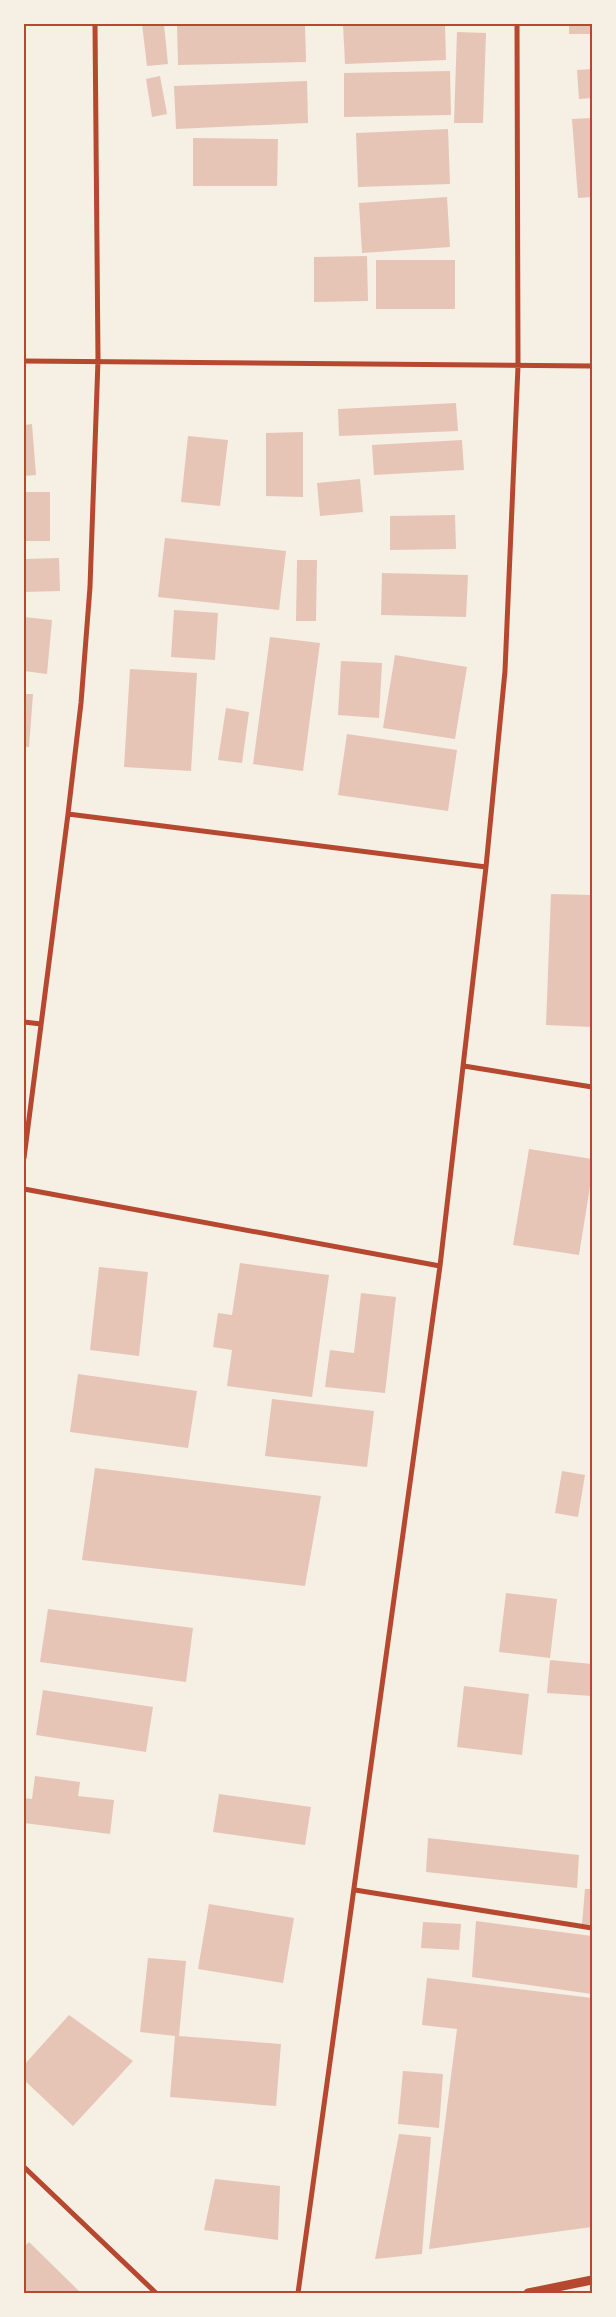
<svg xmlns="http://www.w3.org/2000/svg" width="616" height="2317" viewBox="0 0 616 2317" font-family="'Open Sans',sans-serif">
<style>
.building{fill:#e6c5b7}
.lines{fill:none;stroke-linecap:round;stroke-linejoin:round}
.minor{stroke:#b5482f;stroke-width:5}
.tertiary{stroke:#b5482f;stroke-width:9}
.neatline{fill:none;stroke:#b5482f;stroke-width:2}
</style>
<rect width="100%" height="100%" fill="#f6efe4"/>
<path class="building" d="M 142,24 L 164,24 L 168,64 L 147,66 Z
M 177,24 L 305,24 L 306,62 L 178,65 Z
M 343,24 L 445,24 L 446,60 L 345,64 Z
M 569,24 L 592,24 L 592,34 L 569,34 Z
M 457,32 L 486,33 L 483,123 L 454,123 Z
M 592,69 L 592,98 L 579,99 L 577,70 Z
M 450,71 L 451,115 L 344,117 L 344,73 Z
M 160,76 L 167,114 L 152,117 L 146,79 Z
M 307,81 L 308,123 L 176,129 L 174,86 Z
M 592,118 L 592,197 L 578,198 L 572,119 Z
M 448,129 L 450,184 L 358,187 L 356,133 Z
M 193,138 L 278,139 L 277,186 L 193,186 Z
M 447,197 L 450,247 L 362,253 L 359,203 Z
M 367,256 L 368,301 L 314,302 L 314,257 Z
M 376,260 L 455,260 L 455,309 L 376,309 Z
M 456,403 L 458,431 L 339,436 L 338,409 Z
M 32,424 L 36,475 L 24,476 L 24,425 Z
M 303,432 L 303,497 L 266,496 L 266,433 Z
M 188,436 L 228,440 L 220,506 L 181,502 Z
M 462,440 L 464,470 L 374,475 L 372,445 Z
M 360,479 L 363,512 L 320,516 L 317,483 Z
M 24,492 L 50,492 L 50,541 L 24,541 Z
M 455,515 L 456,549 L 390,550 L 390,516 Z
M 165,538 L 286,551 L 279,610 L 158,597 Z
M 59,558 L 60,591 L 24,592 L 24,559 Z
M 297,560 L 317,560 L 316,621 L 296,621 Z
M 382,573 L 468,575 L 466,617 L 381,615 Z
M 174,610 L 218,613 L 215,660 L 171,657 Z
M 24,617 L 52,620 L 47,674 L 24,671 Z
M 270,637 L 320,643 L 303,771 L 253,764 Z
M 395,655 L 467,667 L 455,739 L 383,728 Z
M 341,661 L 382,663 L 379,718 L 338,715 Z
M 130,669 L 197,673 L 191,771 L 124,767 Z
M 24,694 L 33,694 L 29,747 L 24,747 Z
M 226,708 L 249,712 L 242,763 L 218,760 Z
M 347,734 L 457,750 L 448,811 L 338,795 Z
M 551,894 L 592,895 L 592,1027 L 546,1025 Z
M 529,1149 L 592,1159 L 592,1174 L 579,1255 L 513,1245 Z
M 240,1263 L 329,1275 L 312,1397 L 227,1386 L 232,1350 L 213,1347 L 218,1313 L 232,1315 Z
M 99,1267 L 148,1272 L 139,1356 L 90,1350 Z
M 361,1293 L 396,1297 L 385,1393 L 325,1387 L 330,1350 L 354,1353 Z
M 78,1374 L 197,1391 L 188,1448 L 70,1432 Z
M 272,1399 L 374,1411 L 367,1467 L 265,1456 Z
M 95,1468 L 321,1496 L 305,1586 L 82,1560 Z
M 562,1471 L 585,1475 L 578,1517 L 555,1513 Z
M 506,1593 L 557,1599 L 550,1658 L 499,1652 Z
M 48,1609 L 193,1628 L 186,1682 L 40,1662 Z
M 550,1660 L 592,1664 L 592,1696 L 547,1693 Z
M 464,1686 L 529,1694 L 522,1755 L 457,1747 Z
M 43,1690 L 153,1707 L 146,1752 L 36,1735 Z
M 35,1776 L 80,1782 L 78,1796 L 114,1800 L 110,1834 L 24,1823 L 24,1798 L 32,1799 Z
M 219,1794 L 311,1807 L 305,1845 L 213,1832 Z
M 428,1838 L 579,1855 L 577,1888 L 426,1872 Z
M 585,1889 L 592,1889 L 592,1925 L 582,1924 Z
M 209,1904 L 294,1918 L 283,1983 L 198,1969 Z
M 476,1921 L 592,1936 L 592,1994 L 472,1977 Z
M 423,1922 L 461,1924 L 459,1950 L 421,1948 Z
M 148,1958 L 186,1961 L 179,2036 L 281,2044 L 276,2106 L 170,2097 L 175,2036 L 140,2032 Z
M 427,1978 L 592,1998 L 592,2227 L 429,2249 L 457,2029 L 422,2025 Z
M 69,2015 L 133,2061 L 73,2126 L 24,2080 L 24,2065 Z
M 403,2071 L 443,2074 L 439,2128 L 398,2124 Z
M 399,2134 L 431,2137 L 422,2254 L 375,2259 Z
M 215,2179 L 280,2186 L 278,2240 L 204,2230 Z
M 29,2242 L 81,2293 L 24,2293 L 24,2247 Z"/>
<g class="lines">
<path class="minor" d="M 24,361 L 592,366
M 68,814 L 486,867
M 24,1022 L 41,1024
M 464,1066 L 592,1087
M 24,1158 L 68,814 L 81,703 L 90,587 L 98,360 L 95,24
M 24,1189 L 440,1266
M 355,1890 L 592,1928
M 24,2167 L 156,2293
M 298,2293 L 440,1266 L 486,867 L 505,671 L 518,366 L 517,24"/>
<path class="tertiary" d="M 528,2293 L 592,2280"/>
</g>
<rect width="616" height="2317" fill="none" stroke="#f6efe4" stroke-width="50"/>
<rect x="25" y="25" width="566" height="2267" class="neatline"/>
</svg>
